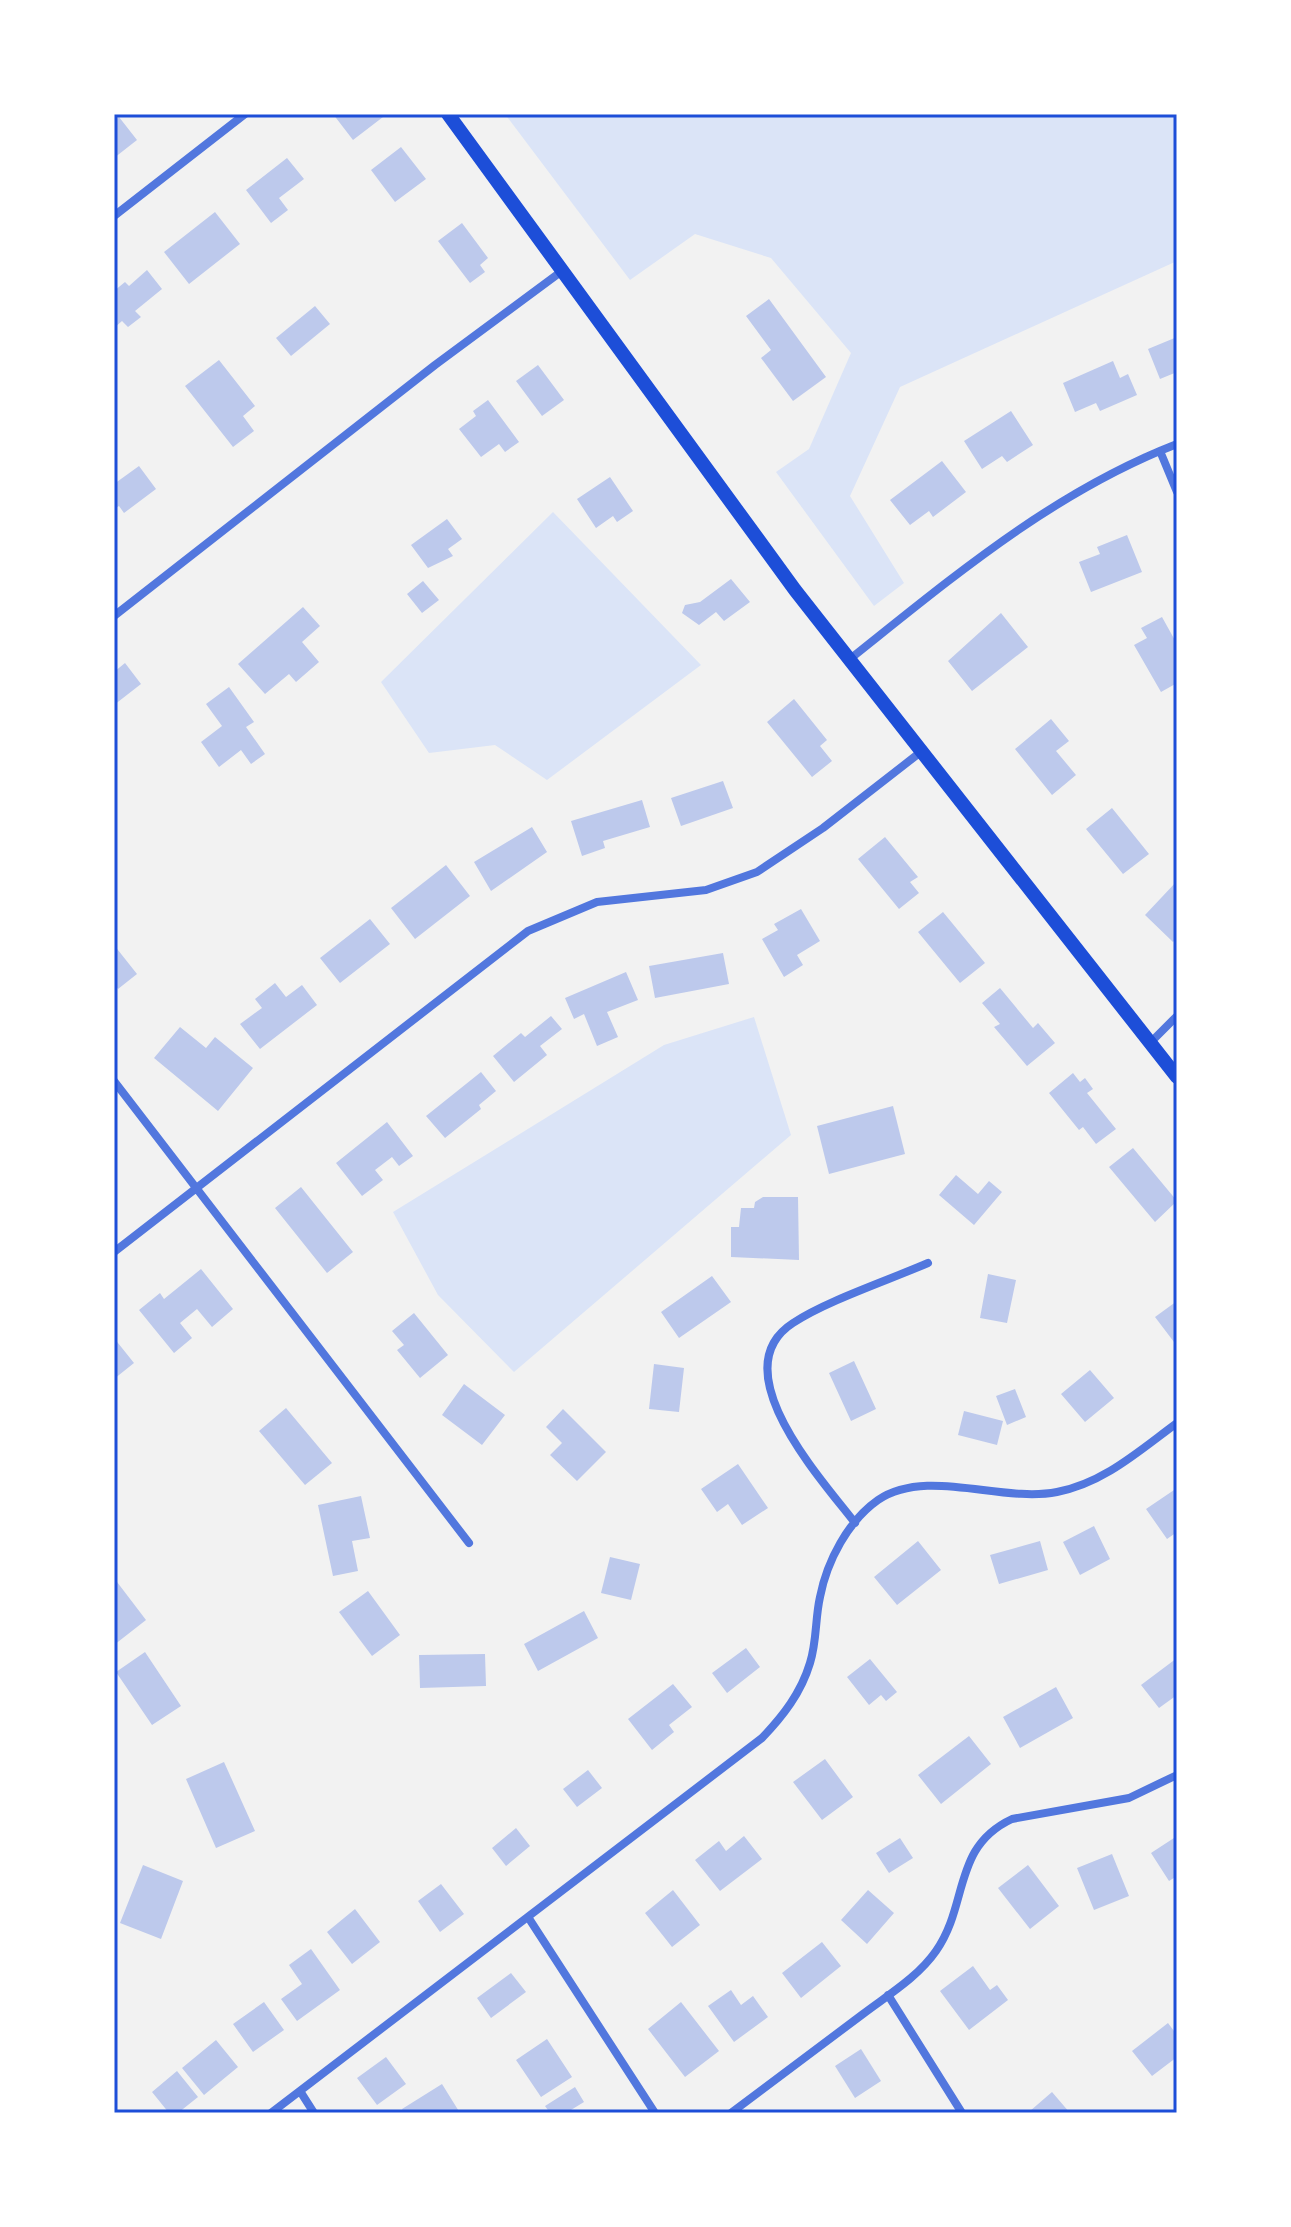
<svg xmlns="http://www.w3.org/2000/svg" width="1291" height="2227" viewBox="0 0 1291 2227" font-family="'Open Sans',sans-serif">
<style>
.green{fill:#dbe4f7}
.building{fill:#bdc9ec}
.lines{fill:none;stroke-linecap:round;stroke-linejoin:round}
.service{stroke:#5277de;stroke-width:5}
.minor{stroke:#5277de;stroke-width:8}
.secondary{stroke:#1d4ed8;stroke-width:14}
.neatline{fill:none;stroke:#1d4ed8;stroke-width:3}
</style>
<rect width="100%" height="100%" fill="#f2f2f2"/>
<path class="green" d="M 505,114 L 1177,114 L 1177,261 L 900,387 L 850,496 L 904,583 L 874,606 L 776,472 L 809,449 L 851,353 L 771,258 L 695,234 L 630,280 Z
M 553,512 L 701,665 L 547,780 L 495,745 L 429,753 L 381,682 Z
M 754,1017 L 791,1135 L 514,1372 L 438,1295 L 393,1212 L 664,1045 Z"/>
<path class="building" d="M 333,114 L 380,114 L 383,117 L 353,140 Z
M 119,117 L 137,140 L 114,158 L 114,121 Z
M 401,147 L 426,179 L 395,202 L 371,170 Z
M 287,158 L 304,179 L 279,198 L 288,210 L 271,223 L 246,190 Z
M 215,212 L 240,244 L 189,284 L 164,252 Z
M 462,223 L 488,258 L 480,265 L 485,272 L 470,283 L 438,241 Z
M 147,270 L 162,289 L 135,311 L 141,317 L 128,327 L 122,321 L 114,328 L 114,291 L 125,282 L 129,286 Z
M 769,299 L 826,377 L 793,401 L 761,358 L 771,350 L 746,316 Z
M 315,306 L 330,324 L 291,356 L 276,338 Z
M 1177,337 L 1177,372 L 1160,379 L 1148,349 Z
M 219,360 L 255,406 L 243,416 L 254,431 L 233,447 L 185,386 Z
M 1113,361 L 1120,378 L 1128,374 L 1137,395 L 1100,411 L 1096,403 L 1075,412 L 1063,383 Z
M 538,365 L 564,400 L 542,416 L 516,381 Z
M 488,400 L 519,442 L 505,452 L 499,444 L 481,457 L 459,429 L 476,416 L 473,411 Z
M 1011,411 L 1033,445 L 1007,462 L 1002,456 L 982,469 L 964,441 Z
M 942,461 L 966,492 L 933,517 L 929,511 L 910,525 L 890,500 Z
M 139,466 L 156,489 L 124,513 L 119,506 L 114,509 L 114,484 Z
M 610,477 L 633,511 L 617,522 L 613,516 L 596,528 L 577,499 Z
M 447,519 L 462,539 L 448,549 L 453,556 L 428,568 L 411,545 Z
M 1127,535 L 1142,572 L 1091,592 L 1079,562 L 1100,554 L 1097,547 Z
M 731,579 L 750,602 L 724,621 L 716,612 L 699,625 L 682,613 L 685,605 L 700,602 Z
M 423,581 L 439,600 L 422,613 L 407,594 Z
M 303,607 L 320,626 L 302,642 L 319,662 L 296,682 L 289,674 L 265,694 L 238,664 Z
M 1001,613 L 1028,647 L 972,691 L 948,661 Z
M 1162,617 L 1177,644 L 1177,683 L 1161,692 L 1134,645 L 1147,638 L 1141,628 Z
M 125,663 L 141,684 L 114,705 L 114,672 Z
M 229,687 L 254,722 L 246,727 L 265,754 L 251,764 L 241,750 L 219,767 L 201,742 L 222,726 L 206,704 Z
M 794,699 L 827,740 L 820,746 L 832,761 L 812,777 L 767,722 Z
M 1051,719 L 1069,741 L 1056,751 L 1076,775 L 1052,795 L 1015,749 Z
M 723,781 L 733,808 L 681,826 L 671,798 Z
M 642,800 L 650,827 L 603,841 L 605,848 L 582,856 L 571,821 Z
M 1112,808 L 1149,854 L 1123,874 L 1086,829 Z
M 532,827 L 547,852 L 491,891 L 474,862 Z
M 885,837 L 918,877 L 910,882 L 919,893 L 899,909 L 858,859 Z
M 446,865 L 470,896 L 415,939 L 391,908 Z
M 1177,881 L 1177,938 L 1173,942 L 1145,915 Z
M 801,909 L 820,941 L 797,955 L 803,965 L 784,977 L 762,939 L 778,930 L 774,924 Z
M 943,912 L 985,963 L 960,983 L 918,932 Z
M 370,919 L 390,944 L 340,983 L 320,958 Z
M 114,945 L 137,974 L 118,989 L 114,983 Z
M 723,953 L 729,984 L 655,998 L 649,966 Z
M 626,972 L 638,1000 L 607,1012 L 618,1037 L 597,1046 L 584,1014 L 574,1019 L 565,998 Z
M 275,983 L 286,997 L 302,985 L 317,1005 L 260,1049 L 240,1024 L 262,1008 L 255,999 Z
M 1000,988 L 1033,1028 L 1038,1023 L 1055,1043 L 1027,1066 L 994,1027 L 1000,1024 L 982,1003 Z
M 551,1016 L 562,1029 L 540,1046 L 547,1055 L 514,1082 L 493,1056 L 521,1033 L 525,1037 Z
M 180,1027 L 206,1048 L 215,1037 L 253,1068 L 218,1111 L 154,1058 Z
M 481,1072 L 496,1091 L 479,1105 L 481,1109 L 445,1138 L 426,1116 Z
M 1073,1073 L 1080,1082 L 1085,1078 L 1093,1089 L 1087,1093 L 1116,1129 L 1096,1144 L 1083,1127 L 1079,1130 L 1049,1093 Z
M 893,1106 L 905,1154 L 829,1174 L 817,1126 Z
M 387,1122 L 413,1156 L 399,1166 L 392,1157 L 375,1170 L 383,1180 L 362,1196 L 336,1163 Z
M 1133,1148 L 1177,1201 L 1155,1222 L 1109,1167 Z
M 956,1175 L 978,1194 L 989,1181 L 1002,1192 L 974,1225 L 939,1195 Z
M 301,1187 L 353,1252 L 327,1273 L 275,1208 Z
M 763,1197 L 798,1197 L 799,1260 L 731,1257 L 731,1227 L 739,1227 L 741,1208 L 754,1208 L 755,1202 Z
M 201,1269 L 233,1309 L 212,1327 L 197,1309 L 180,1323 L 192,1338 L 174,1353 L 139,1310 L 160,1293 L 164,1299 Z
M 988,1274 L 1016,1280 L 1007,1323 L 980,1318 Z
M 712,1276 L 731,1302 L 679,1338 L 661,1312 Z
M 1177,1301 L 1177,1346 L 1155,1317 Z
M 414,1313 L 448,1355 L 420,1378 L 397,1350 L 404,1345 L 392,1331 Z
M 114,1338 L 134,1363 L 114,1379 Z
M 854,1361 L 876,1409 L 851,1421 L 829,1373 Z
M 654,1364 L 684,1368 L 679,1412 L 649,1409 Z
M 1090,1370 L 1114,1398 L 1085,1422 L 1061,1394 Z
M 464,1384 L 505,1415 L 482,1445 L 442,1415 Z
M 1015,1389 L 1026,1417 L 1007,1425 L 996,1396 Z
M 286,1408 L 332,1463 L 305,1485 L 259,1431 Z
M 563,1409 L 606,1452 L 577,1481 L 550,1455 L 562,1443 L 546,1427 Z
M 964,1411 L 1003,1421 L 997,1445 L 958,1435 Z
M 738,1464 L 768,1508 L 742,1525 L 728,1504 L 717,1512 L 701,1489 Z
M 1177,1488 L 1177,1532 L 1167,1539 L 1146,1509 Z
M 361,1496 L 370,1538 L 352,1541 L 358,1571 L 333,1576 L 318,1505 Z
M 1094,1526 L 1110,1559 L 1080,1575 L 1063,1542 Z
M 918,1541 L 941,1570 L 897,1605 L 874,1577 Z
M 1040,1541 L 1048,1570 L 999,1584 L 990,1555 Z
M 610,1557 L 640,1564 L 631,1600 L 601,1593 Z
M 114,1578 L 146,1620 L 114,1645 Z
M 368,1591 L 400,1635 L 372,1656 L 339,1612 Z
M 584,1611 L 598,1638 L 538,1671 L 524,1644 Z
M 746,1648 L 760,1667 L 727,1693 L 712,1673 Z
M 145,1652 L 181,1706 L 152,1725 L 116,1672 Z
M 485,1654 L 486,1686 L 420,1688 L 419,1655 Z
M 1177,1658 L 1177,1695 L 1159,1708 L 1141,1685 Z
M 870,1659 L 897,1692 L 886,1701 L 881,1695 L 869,1705 L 847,1677 Z
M 673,1684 L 692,1707 L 669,1725 L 674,1732 L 652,1750 L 628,1719 Z
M 1056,1687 L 1073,1718 L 1020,1748 L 1003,1717 Z
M 969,1736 L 991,1764 L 941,1804 L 918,1775 Z
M 825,1759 L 853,1797 L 822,1820 L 793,1782 Z
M 224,1762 L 255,1831 L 216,1848 L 186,1779 Z
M 588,1770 L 602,1788 L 577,1807 L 563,1789 Z
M 516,1828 L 530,1846 L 506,1866 L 492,1848 Z
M 744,1836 L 762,1859 L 720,1891 L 695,1860 L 719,1841 L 726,1851 Z
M 1177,1836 L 1177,1876 L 1169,1881 L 1151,1853 Z
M 900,1838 L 913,1858 L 889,1873 L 876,1853 Z
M 1112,1854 L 1129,1896 L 1094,1910 L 1077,1868 Z
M 143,1865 L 183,1881 L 161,1939 L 120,1923 Z
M 1028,1865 L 1059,1906 L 1030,1929 L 998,1888 Z
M 441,1884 L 464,1914 L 440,1932 L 418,1901 Z
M 673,1890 L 700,1925 L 672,1947 L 645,1913 Z
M 868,1890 L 894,1913 L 867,1944 L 841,1920 Z
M 355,1909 L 380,1942 L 352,1964 L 327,1932 Z
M 822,1942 L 841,1966 L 801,1998 L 782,1973 Z
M 311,1949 L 340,1990 L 297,2021 L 281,1999 L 302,1984 L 289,1965 Z
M 973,1966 L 990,1990 L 997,1985 L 1008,2000 L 969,2030 L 940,1991 Z
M 511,1973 L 526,1992 L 491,2018 L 477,1998 Z
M 731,1990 L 741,2005 L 753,1996 L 768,2017 L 734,2042 L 708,2006 Z
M 264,2002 L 284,2030 L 253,2052 L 233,2024 Z
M 681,2002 L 719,2051 L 685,2077 L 648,2029 Z
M 1168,2023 L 1177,2035 L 1177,2057 L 1152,2076 L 1132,2051 Z
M 547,2039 L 572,2077 L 541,2097 L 516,2060 Z
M 216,2040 L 238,2067 L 204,2095 L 182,2068 Z
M 861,2049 L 881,2081 L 855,2098 L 835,2066 Z
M 386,2057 L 406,2084 L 377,2105 L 357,2078 Z
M 177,2071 L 198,2097 L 178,2113 L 169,2113 L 152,2092 Z
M 442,2084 L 460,2113 L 404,2113 L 402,2109 Z
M 575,2087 L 584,2102 L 566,2113 L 550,2113 L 545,2106 Z
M 1052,2092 L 1070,2113 L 1032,2113 L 1030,2111 Z"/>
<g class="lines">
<path class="service" d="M 697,114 L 720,114"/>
<path class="minor" d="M 114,216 L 245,114
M 1160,451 L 1177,492
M 114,616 L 435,365 L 562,271
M 850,659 C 953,577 1053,492 1177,444
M 1150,1043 L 1177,1016
M 114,1081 L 469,1543
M 114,1252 L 528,931 L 597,902 L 706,890 L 757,872 L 823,828 L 922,751
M 855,1523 C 823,1481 720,1370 793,1323 C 826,1301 889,1280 928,1263
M 528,1917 L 655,2113
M 888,1995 L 962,2113
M 300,2091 L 314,2113
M 271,2113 L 762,1738 C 783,1716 801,1693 810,1663 C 817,1641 815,1619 820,1597 C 827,1561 848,1521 878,1500 C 927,1467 1001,1503 1057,1492 C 1104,1483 1140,1450 1177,1423
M 731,2113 C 775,2080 819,2047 863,2014 C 888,1995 918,1977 936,1951 C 969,1904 952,1847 1012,1819 L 1129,1798 L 1177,1775"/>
<path class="secondary" d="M 448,114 L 795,590 L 1177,1077"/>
</g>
<rect width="1291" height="2227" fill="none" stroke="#ffffff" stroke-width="232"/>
<rect x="116" y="116" width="1059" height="1995" class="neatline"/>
</svg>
